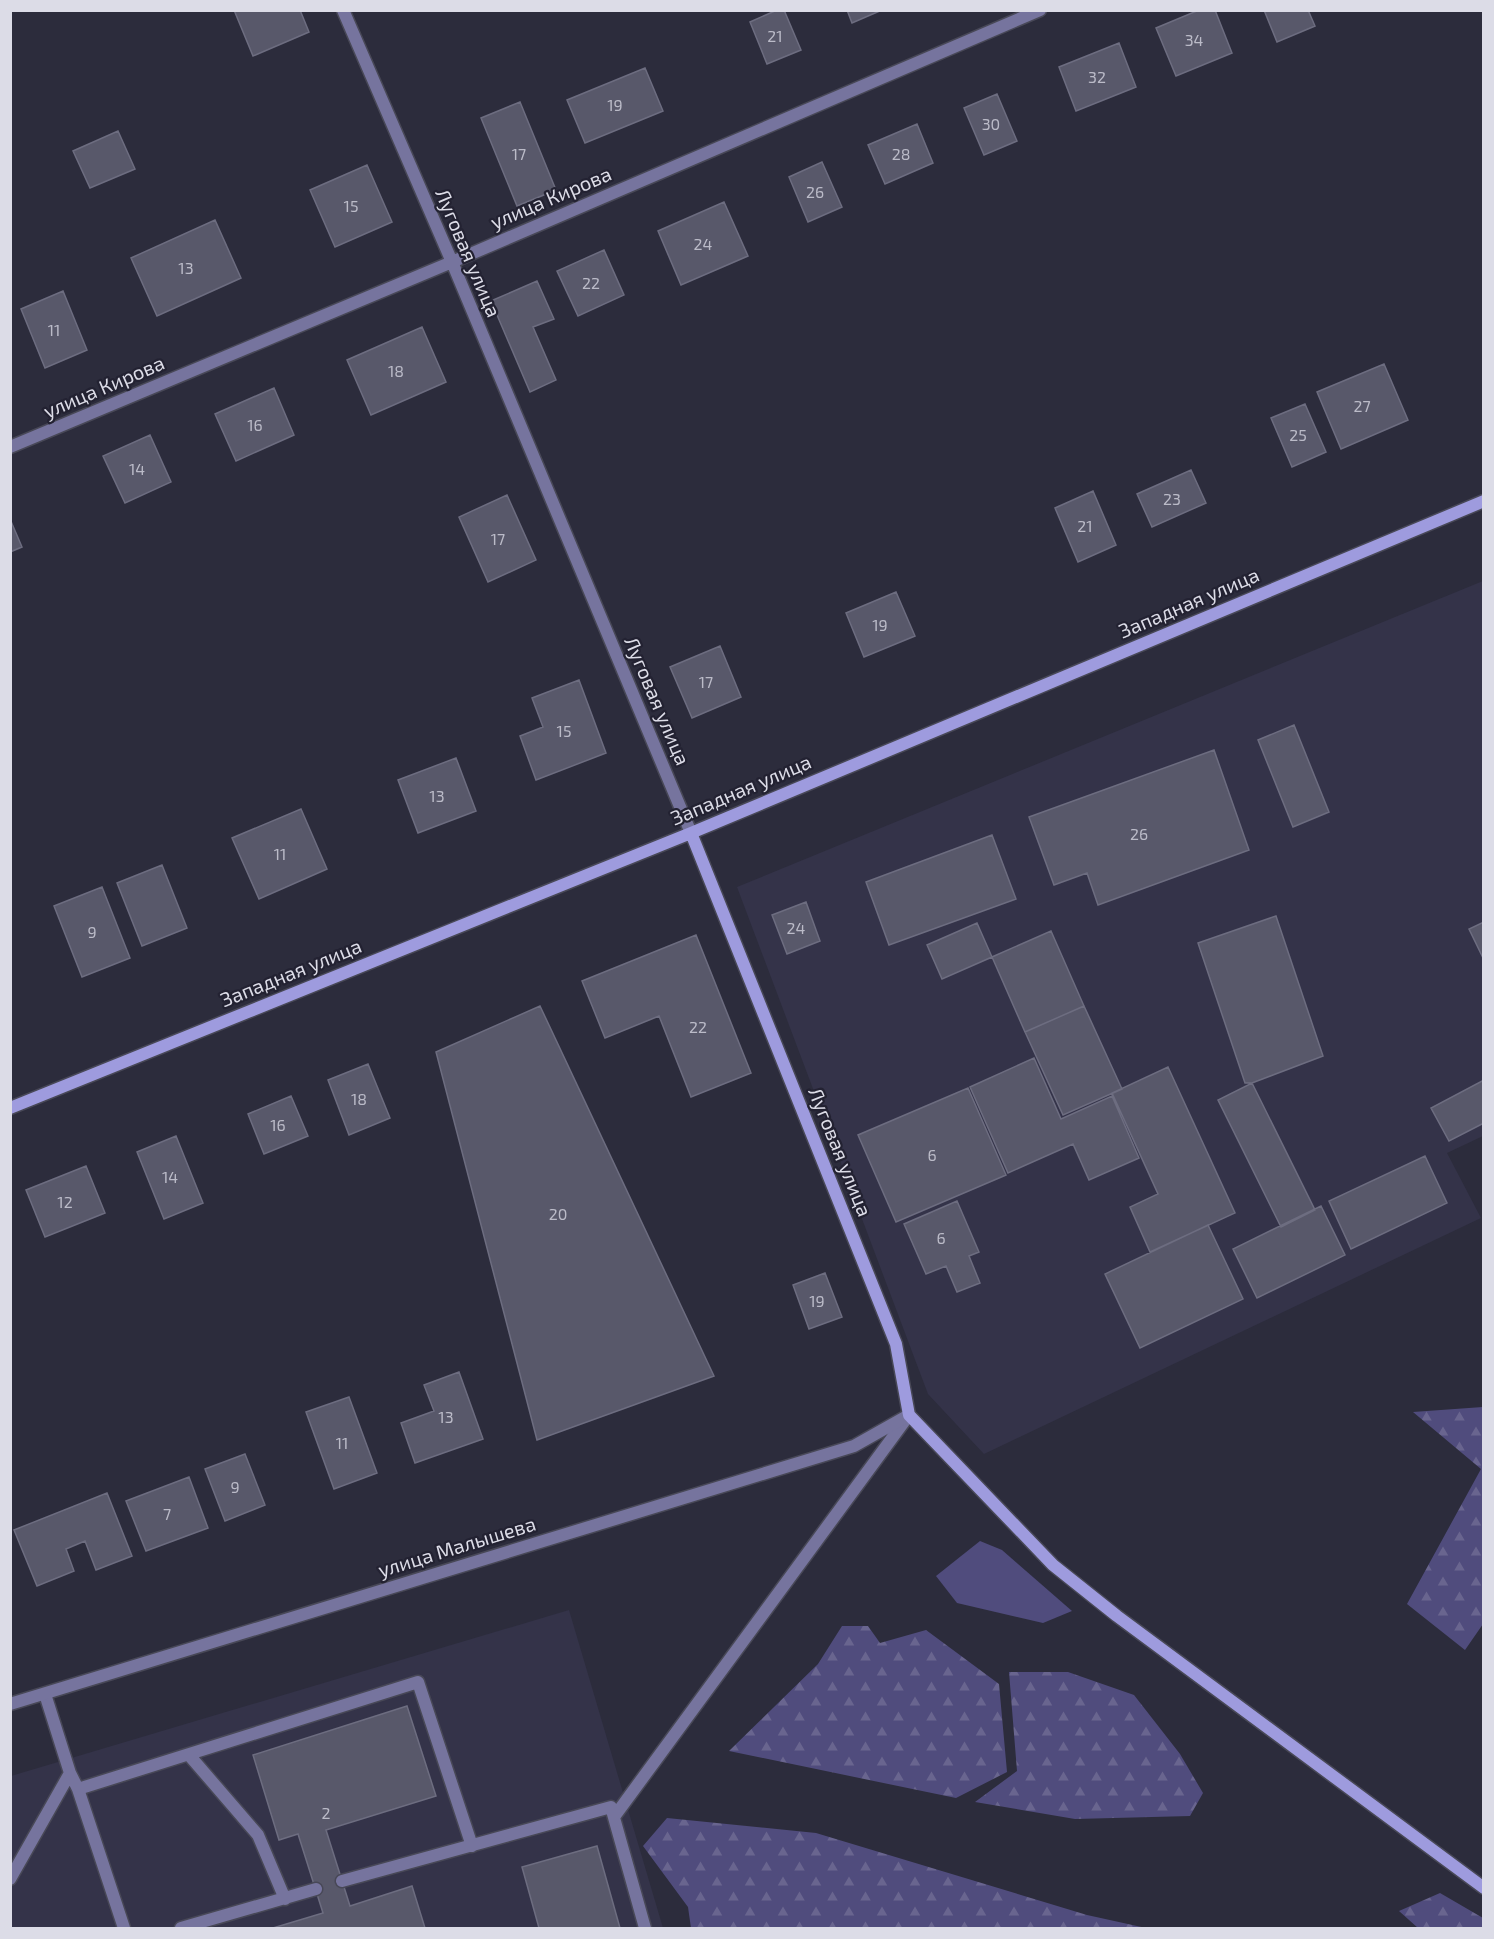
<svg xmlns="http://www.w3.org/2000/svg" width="1494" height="1939" viewBox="0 0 1494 1939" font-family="'Exo 2',sans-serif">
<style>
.built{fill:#343349}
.green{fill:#504c7d}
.forest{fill:url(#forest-firs)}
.building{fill:#58586a;stroke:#6d6d80;stroke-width:1.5}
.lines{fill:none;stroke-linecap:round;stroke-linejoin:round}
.lane-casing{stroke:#484857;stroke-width:15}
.street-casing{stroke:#484857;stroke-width:15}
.secondary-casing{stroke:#484857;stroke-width:15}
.lane{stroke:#76749e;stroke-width:12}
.street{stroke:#76749e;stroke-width:12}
.secondary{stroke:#9e9bde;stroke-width:12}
.labels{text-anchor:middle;stroke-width:4.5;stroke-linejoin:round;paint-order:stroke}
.number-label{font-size:16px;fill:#bbbbc8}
.street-label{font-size:20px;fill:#dcdce7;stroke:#232232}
</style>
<defs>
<pattern id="forest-firs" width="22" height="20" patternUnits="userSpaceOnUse" patternTransform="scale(1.5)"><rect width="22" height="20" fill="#504c7d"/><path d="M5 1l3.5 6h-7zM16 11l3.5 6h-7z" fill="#69658f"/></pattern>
</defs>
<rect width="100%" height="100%" fill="#2c2c3c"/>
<path class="built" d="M 1483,581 L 1483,1136 L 1447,1153 L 1481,1218 L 984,1454 L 928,1394 L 737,887 Z
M 569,1610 L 663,1928 L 11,1928 L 11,1776 Z"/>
<path class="green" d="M 980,1541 L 1002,1550 L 1072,1611 L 1043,1623 L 957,1603 L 936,1576 Z"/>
<path class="forest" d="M 1483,1407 L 1483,1624 L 1465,1650 L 1407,1604 L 1481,1469 L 1413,1412 Z
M 842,1626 L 868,1626 L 880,1643 L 926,1630 L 999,1684 L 1007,1772 L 956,1798 L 729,1751 L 818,1664 Z
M 1009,1672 L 1068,1672 L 1134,1695 L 1180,1754 L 1203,1793 L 1190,1816 L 1075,1819 L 975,1802 L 1017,1771 Z
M 667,1818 L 816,1833 L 1087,1915 L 1146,1928 L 691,1928 L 688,1907 L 643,1846 Z
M 1440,1893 L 1483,1918 L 1483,1928 L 1418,1928 L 1399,1911 Z"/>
<path class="building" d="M 234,10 L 300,10 L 309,32 L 253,56 Z
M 777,10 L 784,10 L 801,50 L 767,64 L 750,22 Z
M 847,10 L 882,10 L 852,23 Z
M 1199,10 L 1215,10 L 1232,53 L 1176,76 L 1156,28 Z
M 1264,10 L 1308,10 L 1315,26 L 1277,42 Z
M 1119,43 L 1136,87 L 1076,111 L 1059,67 Z
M 645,68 L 663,111 L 585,143 L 567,100 Z
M 997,94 L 1017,141 L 984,155 L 964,108 Z
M 520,102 L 556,190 L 517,206 L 481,118 Z
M 917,124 L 933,163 L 885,184 L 868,145 Z
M 118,131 L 135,169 L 90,188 L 73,151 Z
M 822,162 L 842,207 L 808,222 L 789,177 Z
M 367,165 L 392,222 L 335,247 L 310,190 Z
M 724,202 L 748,256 L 681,285 L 658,231 Z
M 215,220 L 241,278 L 157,316 L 131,258 Z
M 604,250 L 624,295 L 578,316 L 557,271 Z
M 537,281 L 554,319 L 533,327 L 556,380 L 530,392 L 491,301 Z
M 63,291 L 87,350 L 45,368 L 21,309 Z
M 422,327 L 446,382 L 371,415 L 347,360 Z
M 1384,364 L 1408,420 L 1341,449 L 1317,392 Z
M 274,388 L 294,435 L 236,461 L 215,414 Z
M 1305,404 L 1326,452 L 1292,467 L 1271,418 Z
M 150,435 L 171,482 L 125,503 L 103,456 Z
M 1191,470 L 1206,503 L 1152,527 L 1137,494 Z
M 1093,491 L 1116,545 L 1078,562 L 1055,508 Z
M 507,495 L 536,560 L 488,582 L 459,517 Z
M 10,519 L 22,547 L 10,552 Z
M 896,592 L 915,636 L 864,657 L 846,613 Z
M 720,646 L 741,697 L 692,718 L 670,667 Z
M 579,680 L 606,753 L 536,780 L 520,736 L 543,727 L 532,698 Z
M 1294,725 L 1329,812 L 1293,827 L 1258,740 Z
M 1214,750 L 1249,850 L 1098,905 L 1087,873 L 1054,885 L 1029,817 Z
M 456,758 L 476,811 L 418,833 L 398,780 Z
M 301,809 L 327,869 L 259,899 L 232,838 Z
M 992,835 L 1016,899 L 889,945 L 866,882 Z
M 162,865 L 187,928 L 142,946 L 117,883 Z
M 102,887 L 130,958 L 82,977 L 54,906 Z
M 806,902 L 820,941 L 787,954 L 772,915 Z
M 1276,916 L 1323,1056 L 1252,1083 L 1245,1083 L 1198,943 Z
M 1484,922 L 1484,960 L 1469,929 Z
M 977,923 L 992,957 L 942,979 L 927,945 Z
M 1051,931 L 1084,1006 L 1025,1032 L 992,957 Z
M 696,935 L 751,1073 L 691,1097 L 659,1016 L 605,1038 L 582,981 Z
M 540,1006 L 714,1376 L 537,1440 L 436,1052 Z
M 1084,1006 L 1122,1089 L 1063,1115 L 1025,1032 Z
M 1034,1058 L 1061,1119 L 1112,1096 L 1139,1158 L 1089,1180 L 1073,1144 L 1008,1173 L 970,1087 Z
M 368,1064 L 390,1118 L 349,1135 L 328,1080 Z
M 1168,1067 L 1235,1213 L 1150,1252 L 1130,1207 L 1158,1194 L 1112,1093 Z
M 1484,1080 L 1484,1123 L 1449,1141 L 1431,1108 Z
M 1252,1083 L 1315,1210 L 1281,1227 L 1218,1100 Z
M 968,1088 L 1006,1175 L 896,1222 L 858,1135 Z
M 291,1096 L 308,1136 L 264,1154 L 248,1114 Z
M 176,1136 L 203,1203 L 164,1219 L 137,1152 Z
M 1425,1156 L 1447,1203 L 1351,1249 L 1329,1201 Z
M 86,1166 L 105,1213 L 45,1237 L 26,1190 Z
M 957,1201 L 979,1252 L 969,1256 L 980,1283 L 957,1292 L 946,1266 L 926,1274 L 904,1224 Z
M 1321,1206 L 1345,1255 L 1257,1298 L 1233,1249 Z
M 1208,1225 L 1243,1299 L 1140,1348 L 1105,1274 Z
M 825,1273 L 842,1317 L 809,1329 L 793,1285 Z
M 459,1372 L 483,1439 L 415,1463 L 401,1423 L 434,1411 L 424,1385 Z
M 349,1397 L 377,1473 L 334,1489 L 306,1412 Z
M 245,1454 L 265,1505 L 225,1521 L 205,1469 Z
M 189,1477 L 208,1528 L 146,1551 L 126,1501 Z
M 107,1493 L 132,1556 L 96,1570 L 85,1541 L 66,1549 L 74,1571 L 37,1586 L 14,1530 Z
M 407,1706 L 436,1796 L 326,1830 L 350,1906 L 412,1886 L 425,1928 L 273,1928 L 323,1913 L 298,1834 L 279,1840 L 253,1755 Z
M 597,1846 L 620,1928 L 539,1928 L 522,1867 Z"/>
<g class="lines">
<defs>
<path id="lane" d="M 45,1694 L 70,1773 L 78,1789 L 124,1928
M 189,1755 L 258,1835 L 285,1899
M 78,1789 L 418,1682 L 472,1846
M 614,1817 L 909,1415
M 10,1879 L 70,1773
M 342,1881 L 611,1807 L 645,1928
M 181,1928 L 316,1889"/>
<path id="street" d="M 343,10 L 452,262 L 691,833
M 10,447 L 452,262 L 1040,10
M 10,1704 L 854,1446 L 909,1415"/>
<path id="secondary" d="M 691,833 L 896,1344 L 909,1415 L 1053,1565 L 1117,1616 L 1484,1888
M 10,1108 L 691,833 L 1484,501"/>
</defs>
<use href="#lane" class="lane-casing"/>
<use href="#street" class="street-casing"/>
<use href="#secondary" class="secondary-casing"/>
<use href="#lane" class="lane"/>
<use href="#street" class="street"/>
<use href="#secondary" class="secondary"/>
</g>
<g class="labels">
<g class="number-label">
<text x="775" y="42">21</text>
<text x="1194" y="46">34</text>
<text x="1097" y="83">32</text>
<text x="615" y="111">19</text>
<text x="991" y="130">30</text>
<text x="519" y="160">17</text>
<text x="901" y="160">28</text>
<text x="815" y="198">26</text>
<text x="351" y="212">15</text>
<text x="703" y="250">24</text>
<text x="186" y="274">13</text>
<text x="591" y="289">22</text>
<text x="54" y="336">11</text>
<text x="396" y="377">18</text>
<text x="1362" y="412">27</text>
<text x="255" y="431">16</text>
<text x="1298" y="441">25</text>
<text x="137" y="475">14</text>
<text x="1172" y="505">23</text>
<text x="1085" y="532">21</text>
<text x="498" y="545">17</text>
<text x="880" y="631">19</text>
<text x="706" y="688">17</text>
<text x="564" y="737">15</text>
<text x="437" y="802">13</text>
<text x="1139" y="840">26</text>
<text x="280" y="860">11</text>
<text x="796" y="934">24</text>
<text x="92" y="938">9</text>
<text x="698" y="1033">22</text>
<text x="359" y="1105">18</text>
<text x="278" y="1131">16</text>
<text x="932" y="1161">6</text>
<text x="170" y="1183">14</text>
<text x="65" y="1208">12</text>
<text x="558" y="1220">20</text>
<text x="941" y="1244">6</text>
<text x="817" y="1307">19</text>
<text x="446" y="1423">13</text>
<text x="342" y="1449">11</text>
<text x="235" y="1493">9</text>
<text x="167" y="1520">7</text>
<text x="326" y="1819">2</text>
</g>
<g class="street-label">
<text transform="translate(551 198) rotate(-23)" y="7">улица Кирова</text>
<text transform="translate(468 253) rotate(67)" y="7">Луговая улица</text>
<text transform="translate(104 387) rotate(-23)" y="7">улица Кирова</text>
<text transform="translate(1189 603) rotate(-23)" y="7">Западная улица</text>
<text transform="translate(657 701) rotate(67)" y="7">Луговая улица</text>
<text transform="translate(741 790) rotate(-23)" y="7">Западная улица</text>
<text transform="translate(291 973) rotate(-22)" y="7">Западная улица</text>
<text transform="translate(840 1152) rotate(68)" y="7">Луговая улица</text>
<text transform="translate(457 1547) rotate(-17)" y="7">улица Малышева</text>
</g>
</g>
<rect width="1494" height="1939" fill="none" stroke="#dcdce7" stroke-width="24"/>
</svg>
